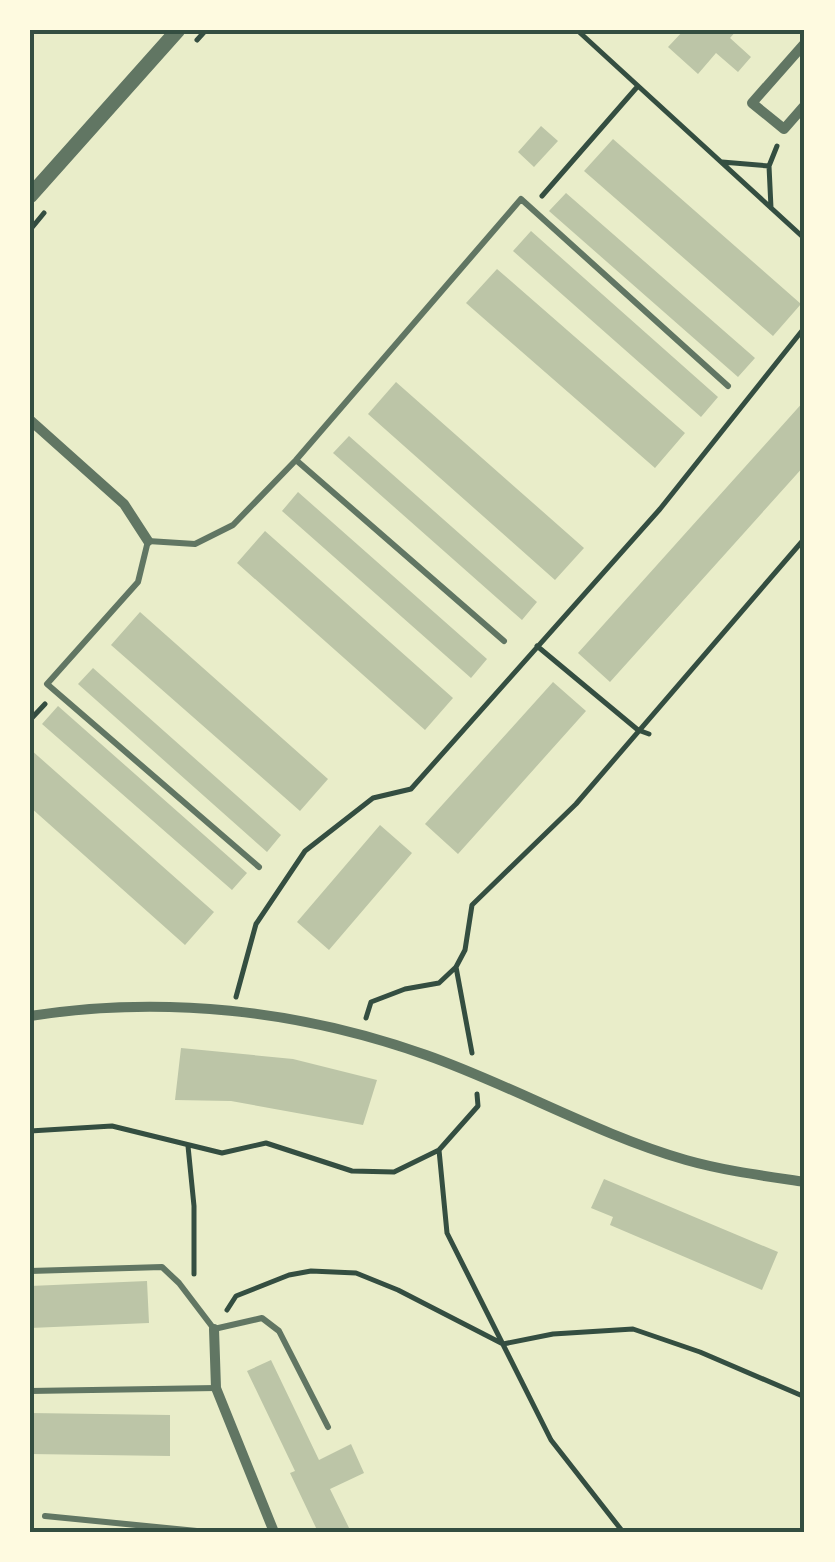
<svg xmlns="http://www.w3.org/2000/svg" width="835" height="1562" viewBox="0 0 835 1562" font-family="'Asap Condensed',sans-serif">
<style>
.building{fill:#bcc5a7}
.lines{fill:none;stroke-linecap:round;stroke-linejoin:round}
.path{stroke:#344e41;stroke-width:5}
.service{stroke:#617663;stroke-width:6}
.minor{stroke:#617663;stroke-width:10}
.tertiary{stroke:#617663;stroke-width:15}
.neatline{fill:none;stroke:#344e41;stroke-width:4}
</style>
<rect width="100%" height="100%" fill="#e9edc9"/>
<path class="building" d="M 684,30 L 737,30 L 730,38 L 751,57 L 738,72 L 716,53 L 698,74 L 668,47 Z
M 541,126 L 558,141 L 534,167 L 518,152 Z
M 613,139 L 801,304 L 773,336 L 584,171 Z
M 566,193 L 755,358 L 738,377 L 549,211 Z
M 531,231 L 718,397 L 701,417 L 513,251 Z
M 497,269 L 685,433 L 655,468 L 466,303 Z
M 396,382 L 584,548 L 555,580 L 368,414 Z
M 805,400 L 805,465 L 610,682 L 578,653 Z
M 349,436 L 537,602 L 522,620 L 333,453 Z
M 298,492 L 487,659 L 471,678 L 282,511 Z
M 265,531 L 453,698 L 425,730 L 237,563 Z
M 140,612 L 328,779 L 300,811 L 111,645 Z
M 93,668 L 281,835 L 267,852 L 78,684 Z
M 553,682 L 586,711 L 458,854 L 425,824 Z
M 58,706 L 247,873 L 232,890 L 42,724 Z
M 30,749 L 214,912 L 185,945 L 30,807 Z
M 380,825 L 412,853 L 329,950 L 297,922 Z
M 181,1048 L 293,1059 L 377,1080 L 363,1125 L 231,1101 L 175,1100 Z
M 604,1179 L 778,1252 L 762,1290 L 610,1225 L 613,1217 L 591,1208 Z
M 147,1281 L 149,1323 L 30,1328 L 30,1286 Z
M 271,1360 L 319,1460 L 351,1444 L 364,1473 L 330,1489 L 351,1532 L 318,1532 L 290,1473 L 295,1471 L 247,1371 Z
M 30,1413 L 170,1415 L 170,1456 L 30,1454 Z"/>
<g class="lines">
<path class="path" d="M 577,30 L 805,239
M 197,40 L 206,30
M 722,162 L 769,166
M 542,196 L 638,86
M 771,208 L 769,166 L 777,146
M 30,230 L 44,213
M 537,646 L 638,730 L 649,734
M 30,720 L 45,704
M 456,967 L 472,1053
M 236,997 L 256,924 L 305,851 L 373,798 L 411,789 L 660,509 L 805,327
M 366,1018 L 371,1002 L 405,989 L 439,983 L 456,967 L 465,950 L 472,905 L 576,804 L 805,538
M 30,1131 L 112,1126 L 222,1153 L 266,1143 L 352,1171 L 394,1172 L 439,1150 L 478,1106 L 477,1094
M 188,1146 L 194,1206 L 194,1274
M 439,1150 L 447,1233 L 551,1440 L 623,1532
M 227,1310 L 236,1296 L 289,1275 L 311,1271 L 356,1273 L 398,1290 L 503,1344 L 553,1334 L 633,1329 L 700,1352 L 805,1397"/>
<path class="service" d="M 296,460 L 504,641
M 259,867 L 47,684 L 138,582 L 148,541 L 195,544 L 233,525 L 296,460 L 521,199 L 728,386
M 30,1271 L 162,1267 L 179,1283 L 214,1329 L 262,1318 L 279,1331 L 328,1427
M 30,1391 L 216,1388
M 45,1516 L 207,1532"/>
<path class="minor" d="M 805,43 L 752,103 L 784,129 L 805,105
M 30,420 L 124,504 L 148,541
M 30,1016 C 163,995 299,1010 426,1055 C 514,1086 596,1134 686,1160 C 725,1171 765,1176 805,1182
M 214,1329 L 216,1388 L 274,1532"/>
<path class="tertiary" d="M 30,196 L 178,30"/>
</g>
<rect width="835" height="1562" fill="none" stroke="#fefae0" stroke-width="65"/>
<rect x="32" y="32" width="770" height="1498" class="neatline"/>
</svg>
